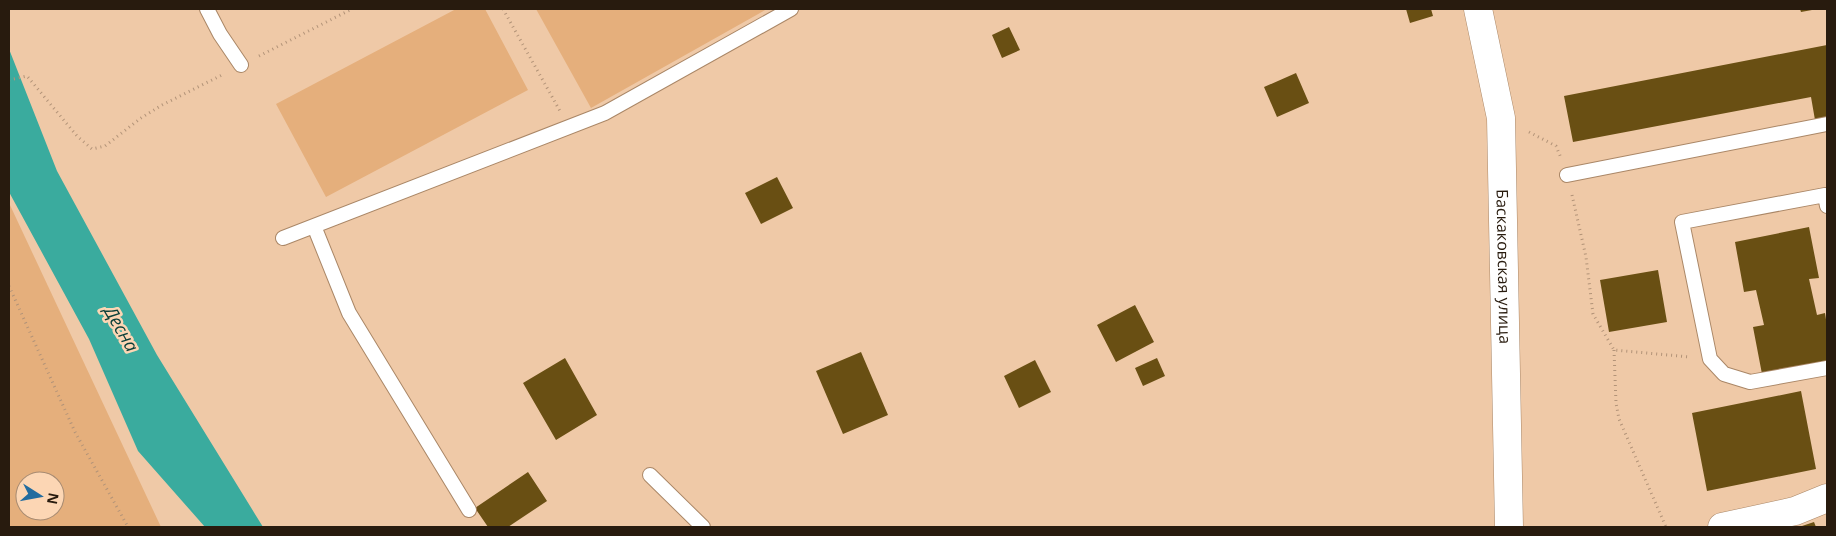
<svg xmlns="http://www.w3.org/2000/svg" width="1836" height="536" viewBox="0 0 1836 536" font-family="'Open Sans',sans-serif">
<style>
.green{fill:#e5af7c;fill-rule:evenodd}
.water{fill:#3aab9e}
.building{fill:#694f13}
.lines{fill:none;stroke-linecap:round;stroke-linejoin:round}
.service-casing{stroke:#aa8767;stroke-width:16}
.minor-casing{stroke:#aa8767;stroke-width:29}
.tertiary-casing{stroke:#aa8767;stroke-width:29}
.path{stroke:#b29378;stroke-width:3;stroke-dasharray:1 4;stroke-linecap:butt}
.service{stroke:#fff;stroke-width:14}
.minor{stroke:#fff;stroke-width:28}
.tertiary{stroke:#fff;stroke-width:28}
.labels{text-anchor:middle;stroke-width:5;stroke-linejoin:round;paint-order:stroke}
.street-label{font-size:16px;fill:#281b0e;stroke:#fcd6b4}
.water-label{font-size:18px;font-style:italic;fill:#0d403a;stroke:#fcd6b4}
</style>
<rect width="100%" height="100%" fill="#efc9a7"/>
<path class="green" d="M 456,9 L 485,9 L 528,90 L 326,197 L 276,104 Z
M 536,9 L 767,9 L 591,108 Z
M 9,203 L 161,527 L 9,527 ZM 25,481 L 55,481 L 55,511 L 25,511 Z"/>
<path class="water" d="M 9,49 L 57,171 L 157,355 L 263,527 L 205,527 L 138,451 L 89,339 L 9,192 Z"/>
<path class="building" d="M 1406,9 L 1431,9 L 1433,16 L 1410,23 Z
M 1800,9 L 1812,9 L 1812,10 L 1801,12 Z
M 1009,27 L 1020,50 L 1002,58 L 992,35 Z
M 1827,45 L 1827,118 L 1815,120 L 1811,97 L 1573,142 L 1564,96 Z
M 1296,73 L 1309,103 L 1277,117 L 1264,87 Z
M 777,177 L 793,208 L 761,224 L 745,193 Z
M 1809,227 L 1819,278 L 1809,279 L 1817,315 L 1825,313 L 1827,326 L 1827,361 L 1762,374 L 1753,327 L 1764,325 L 1756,290 L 1744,292 L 1735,242 Z
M 1658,270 L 1667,322 L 1609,332 L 1600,280 Z
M 1135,305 L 1154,342 L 1116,362 L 1097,325 Z
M 861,352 L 888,415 L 843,434 L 816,371 Z
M 565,358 L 597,415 L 556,440 L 523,383 Z
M 1157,358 L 1165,376 L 1143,386 L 1135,368 Z
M 1035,360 L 1051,392 L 1019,408 L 1004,376 Z
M 1801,391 L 1816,469 L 1707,491 L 1692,413 Z
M 528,472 L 547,501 L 508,527 L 488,527 L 475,508 Z
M 1814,522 L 1816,527 L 1799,527 Z"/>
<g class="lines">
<defs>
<path id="service" d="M 207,9 L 220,34 L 241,65
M 1567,175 L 1827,124
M 1827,206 L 1825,195 L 1682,222 L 1710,359 L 1724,374 L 1750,382 L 1827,368
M 314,226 L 349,313 L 469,510
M 283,238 L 605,113 L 791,9
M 650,475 L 703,527"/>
<path id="minor" d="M 1722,527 L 1795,511 L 1827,498"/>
<g id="tertiary">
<path id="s1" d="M 1478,9 L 1501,118 L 1509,527"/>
</g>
</defs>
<use href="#service" class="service-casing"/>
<use href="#minor" class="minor-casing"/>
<use href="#tertiary" class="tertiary-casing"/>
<path class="path" d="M 503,9 L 560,111
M 259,56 L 352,9
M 9,80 L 27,76 L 77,136 L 92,149 L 105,146 L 141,118 L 162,105 L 224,74
M 1529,132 L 1556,146 L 1561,158
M 1572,195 L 1586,257 L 1593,314 L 1614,350 L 1690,357
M 9,286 L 75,432 L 128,527
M 1614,350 L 1616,403 L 1619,419 L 1666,527"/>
<use href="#service" class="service"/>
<use href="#minor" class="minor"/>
<use href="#tertiary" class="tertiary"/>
</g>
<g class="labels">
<g class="street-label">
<text dy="6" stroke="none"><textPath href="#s1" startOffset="260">Баскаковская улица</textPath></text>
</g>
<g class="water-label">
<text transform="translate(121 329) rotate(60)" y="6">Десна</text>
</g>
</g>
<rect width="1836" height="536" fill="none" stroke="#281b0e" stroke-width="20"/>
<g transform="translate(40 496) rotate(101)"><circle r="24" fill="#fcd6b4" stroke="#a78b72"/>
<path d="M0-4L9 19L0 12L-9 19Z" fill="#226c9f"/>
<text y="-8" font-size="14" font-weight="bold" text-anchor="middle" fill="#281b0e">N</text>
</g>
</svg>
